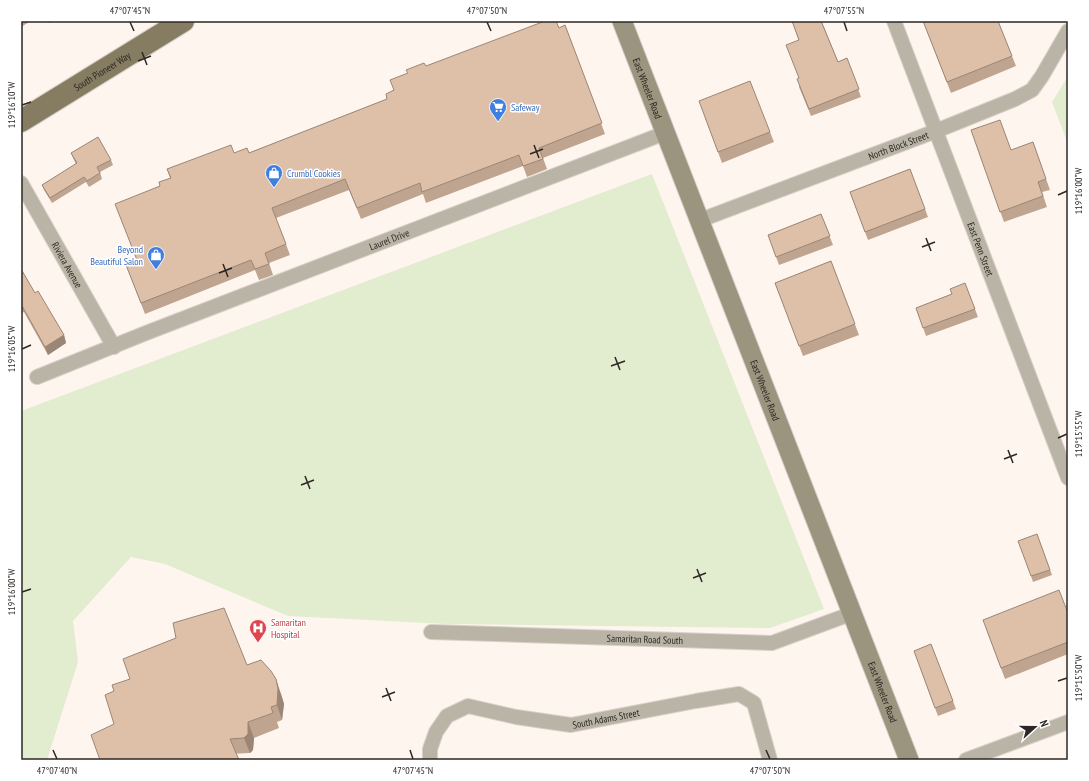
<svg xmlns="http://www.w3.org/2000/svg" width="1089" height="781" viewBox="0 0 1089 781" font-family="'PT Sans Narrow',sans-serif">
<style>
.green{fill:#e2ecce}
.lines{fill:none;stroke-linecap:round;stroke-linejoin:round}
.street-casing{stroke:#d9d0ca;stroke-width:16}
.secondary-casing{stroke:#d9d0ca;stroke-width:21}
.primary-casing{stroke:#d9d0ca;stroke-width:24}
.street{stroke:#b9b4a5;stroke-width:14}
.secondary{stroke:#9b947e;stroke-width:19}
.primary{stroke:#867c61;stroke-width:22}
.wall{fill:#bfa590}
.shaded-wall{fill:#9b8676}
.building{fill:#dec0a8;stroke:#9b8676}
.ticks{fill:none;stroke:#2d2724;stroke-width:1.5}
.labels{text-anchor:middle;stroke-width:3;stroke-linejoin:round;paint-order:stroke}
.street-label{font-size:10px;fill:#2d2724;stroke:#fff}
.shop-label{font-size:10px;fill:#366cbe;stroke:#fff;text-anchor:start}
.health-label{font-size:10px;fill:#be3a42;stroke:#fff;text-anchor:start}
.neatline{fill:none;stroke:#2d2724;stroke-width:1.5}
.ticks-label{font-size:10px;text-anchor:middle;fill:#2d2724}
</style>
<rect width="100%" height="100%" fill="#fff5ef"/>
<path class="green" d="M 1068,76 L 1068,144 L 1052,102 Z
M 652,174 L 824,609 L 770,628 L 447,624 L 288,616 L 165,564 L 131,557 L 73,621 L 78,662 L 47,760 L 21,760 L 21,411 Z"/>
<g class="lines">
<defs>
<g id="street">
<path id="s1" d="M 894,21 L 1068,478"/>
<path id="s2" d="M 21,183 L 114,347"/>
<path id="s3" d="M 698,221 L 936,131 L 1015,99 L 1032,90 L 1042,76 L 1068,31"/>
<path id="s4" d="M 37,377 L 146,333 L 665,133"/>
<path id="s5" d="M 431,632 L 772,643 L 853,613"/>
<path id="s6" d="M 430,760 L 430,749 L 436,732 L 447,716 L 468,706 L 516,717 L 571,725 L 696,701 L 739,694 L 754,703 L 770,760"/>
<path d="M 966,760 L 1068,722"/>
</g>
<g id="secondary">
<path id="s7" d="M 622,21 C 716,268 815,513 909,760"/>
</g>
<g id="primary">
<path id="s8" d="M 21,121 L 183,21"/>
</g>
</defs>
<use href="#street" class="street-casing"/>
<use href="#secondary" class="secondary-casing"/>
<use href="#primary" class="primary-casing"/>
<use href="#street" class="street"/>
<use href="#secondary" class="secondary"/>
<use href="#primary" class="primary"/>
</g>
<path class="wall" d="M 21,21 L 31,21 L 21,27 Z
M 41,21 L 51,21 L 51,23 Z
M 792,21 L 825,21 L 822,22 L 838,62 L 847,58 L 861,97 L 811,116 L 799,87 L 799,41 Z
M 923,21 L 998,21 L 1016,66 L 951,93 Z
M 565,25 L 605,134 L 543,158 L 547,169 L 527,177 L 523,166 L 426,203 L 423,194 L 361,219 L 349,190 L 276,218 L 290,255 L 269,263 L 273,275 L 259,280 L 255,270 L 145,314 L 126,265 L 137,260 L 160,186 L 170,178 L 167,169 L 234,153 L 249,153 L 387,99 L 393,90 L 426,66 L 559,28 Z
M 703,112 L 770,132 L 774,142 L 722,163 Z
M 971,130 L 1011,150 L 1033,142 L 1050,190 L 1042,192 L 1047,207 L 1004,222 Z
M 71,153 L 111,160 L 113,165 L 100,172 L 102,179 L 89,187 L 86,182 L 52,203 L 44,190 L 42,185 L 76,164 L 73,158 Z
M 910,169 L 928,217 L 868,240 L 850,192 Z
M 821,214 L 833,245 L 779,265 L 768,235 Z
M 831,261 L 859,335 L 803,356 L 775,283 Z
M 21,269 L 35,293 L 64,335 L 66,343 L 48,355 L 24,312 L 21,313 Z
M 965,283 L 978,317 L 926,336 L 916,308 L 952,294 Z
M 1037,534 L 1052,575 L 1033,582 L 1031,576 Z
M 1068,613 L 1068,654 L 1005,679 L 987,631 Z
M 931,644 L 956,709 L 938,716 L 914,651 Z
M 247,665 L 281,694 L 284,704 L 282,720 L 277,722 L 279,728 L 254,738 L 253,750 L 250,753 L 100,760 Z"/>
<path class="shaded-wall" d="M 64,335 L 66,343 L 48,355 L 45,347 Z
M 276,679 L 281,694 L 284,704 L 282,720 L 277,705 Z
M 248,722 L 254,738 L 253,750 L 250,753 L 244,738 Z"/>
<path class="building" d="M 545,21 L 556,21 L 559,28 L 565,25 L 602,123 L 539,148 L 543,159 L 523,166 L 519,155 L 422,192 L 420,183 L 357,208 L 345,179 L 272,208 L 286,244 L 265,253 L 269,264 L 255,269 L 251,260 L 141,303 L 126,265 L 137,260 L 115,204 L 160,186 L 159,182 L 171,178 L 167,169 L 231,145 L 234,153 L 247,148 L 249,153 L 387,99 L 386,94 L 394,90 L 390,80 L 408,73 L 406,70 L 424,63 L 426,66 Z
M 792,21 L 821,21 L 838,62 L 847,58 L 859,89 L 809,109 L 797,79 L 799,78 L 786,45 L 799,40 Z
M 923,21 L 998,21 L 1012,56 L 947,82 Z
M 750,81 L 770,132 L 718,152 L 699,101 Z
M 1000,120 L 1011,150 L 1033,142 L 1046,179 L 1038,182 L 1043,196 L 1000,212 L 971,130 Z
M 98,137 L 111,160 L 97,167 L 100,173 L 87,181 L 84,177 L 50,198 L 42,185 L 77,163 L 71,153 Z
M 910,169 L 925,209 L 865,232 L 850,192 Z
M 821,214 L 830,236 L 776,257 L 768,235 Z
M 831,261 L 855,324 L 799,346 L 775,283 Z
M 21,269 L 35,293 L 38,291 L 64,335 L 45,347 L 21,304 Z
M 965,283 L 975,309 L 923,328 L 916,308 L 952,294 L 950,289 Z
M 1037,534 L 1050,570 L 1031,576 L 1018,541 Z
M 1059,590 L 1068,613 L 1068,642 L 1001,668 L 983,620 Z
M 224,608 L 247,665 L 261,660 L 271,671 L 276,679 L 278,689 L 277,705 L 271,707 L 273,713 L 248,722 L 248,734 L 244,738 L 230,739 L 239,760 L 100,760 L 91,735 L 114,724 L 105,695 L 114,691 L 112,685 L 130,679 L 123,659 L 176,638 L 173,623 Z
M 931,644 L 953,701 L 935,708 L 914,651 Z"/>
<path class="ticks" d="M 130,22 L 134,31M 487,22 L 491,31M 844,22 L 847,31M 142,52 L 147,65M 138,61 L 151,56M 22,105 L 31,102M 534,145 L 539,158M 530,154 L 543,149M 1058,195 L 1067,191M 926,238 L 931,251M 922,247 L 935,242M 223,264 L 228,277M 219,273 L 232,268M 22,349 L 31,345M 615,357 L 620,370M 611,366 L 625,361M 1058,438 L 1067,434M 1008,450 L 1013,463M 1004,459 L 1017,454M 305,476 L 310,489M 301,485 L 314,480M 697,569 L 702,582M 693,578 L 706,573M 22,592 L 31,589M 1058,681 L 1067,678M 386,688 L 391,701M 382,697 L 395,692M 53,750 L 57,759M 410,750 L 413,759M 766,750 L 770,759"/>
<defs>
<symbol id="supermarket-pin" viewBox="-11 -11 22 30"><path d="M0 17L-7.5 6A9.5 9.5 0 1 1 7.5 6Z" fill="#3f7fe0" stroke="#fff"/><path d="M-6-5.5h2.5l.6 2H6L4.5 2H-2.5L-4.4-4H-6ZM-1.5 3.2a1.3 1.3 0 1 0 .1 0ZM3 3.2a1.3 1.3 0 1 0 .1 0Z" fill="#fff"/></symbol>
<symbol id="shop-pin" viewBox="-11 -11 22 30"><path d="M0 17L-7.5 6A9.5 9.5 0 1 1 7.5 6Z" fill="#3f7fe0" stroke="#fff"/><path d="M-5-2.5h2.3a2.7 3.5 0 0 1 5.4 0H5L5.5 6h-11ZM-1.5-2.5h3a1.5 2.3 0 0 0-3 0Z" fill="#fff"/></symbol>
<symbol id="hospital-pin" viewBox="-11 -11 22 30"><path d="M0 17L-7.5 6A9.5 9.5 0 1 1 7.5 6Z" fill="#e0444e" stroke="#fff"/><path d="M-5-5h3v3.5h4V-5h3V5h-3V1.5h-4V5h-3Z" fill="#fff"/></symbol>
</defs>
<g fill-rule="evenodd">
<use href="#supermarket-pin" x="488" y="97" width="20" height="27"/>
<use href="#shop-pin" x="264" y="163" width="20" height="27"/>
<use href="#shop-pin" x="146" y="245" width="20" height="27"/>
<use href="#hospital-pin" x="248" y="618" width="20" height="27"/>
</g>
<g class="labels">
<g class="street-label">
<text dy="4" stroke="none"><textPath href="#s8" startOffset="95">South Pioneer Way</textPath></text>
<text dy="4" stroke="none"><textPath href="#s7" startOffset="72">East Wheeler Road</textPath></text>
<text dy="4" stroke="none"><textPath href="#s3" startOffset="214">North Block Street</textPath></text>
<text dy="4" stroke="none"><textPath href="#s4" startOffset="378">Laurel Drive</textPath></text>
<text dy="4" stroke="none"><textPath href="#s1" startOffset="244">East Penn Street</textPath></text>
<text dy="4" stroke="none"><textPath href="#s2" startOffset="94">Riviera Avenue</textPath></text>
<text dy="4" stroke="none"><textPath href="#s7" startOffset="396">East Wheeler Road</textPath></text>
<text dy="4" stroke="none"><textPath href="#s5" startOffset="214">Samaritan Road South</textPath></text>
<text dy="4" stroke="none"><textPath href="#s7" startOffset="720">East Wheeler Road</textPath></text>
<text dy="4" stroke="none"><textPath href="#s6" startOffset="212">South Adams Street</textPath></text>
</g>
<g class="shop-label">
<text x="511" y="111">Safeway</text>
<text x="287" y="177">Crumbl Cookies</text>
<text x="143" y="253" text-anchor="end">Beyond<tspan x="143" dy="12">Beautiful Salon</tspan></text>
</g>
<g class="health-label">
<text x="271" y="626">Samaritan<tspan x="271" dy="12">Hospital</tspan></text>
</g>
</g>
<rect width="1089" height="781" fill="none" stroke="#ffffff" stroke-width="44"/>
<g transform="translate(1035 727) rotate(69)" stroke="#ffffff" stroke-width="3" paint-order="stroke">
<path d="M0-3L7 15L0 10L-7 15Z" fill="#2d2724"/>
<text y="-6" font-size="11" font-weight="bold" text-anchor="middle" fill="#2d2724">N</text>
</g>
<rect x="22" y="22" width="1045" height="737" class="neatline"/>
<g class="ticks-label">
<text x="130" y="14">47°07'45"N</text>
<text x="487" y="14">47°07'50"N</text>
<text x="844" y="14">47°07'55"N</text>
<text transform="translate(11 105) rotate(-90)" y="4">119°16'10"W</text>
<text transform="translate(1078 191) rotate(-90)" y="4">119°16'00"W</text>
<text transform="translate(11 349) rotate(-90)" y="4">119°16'05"W</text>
<text transform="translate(1078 434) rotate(-90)" y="4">119°15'55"W</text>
<text transform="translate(11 592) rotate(-90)" y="4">119°16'00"W</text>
<text transform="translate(1078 678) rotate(-90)" y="4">119°15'50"W</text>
<text x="57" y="774">47°07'40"N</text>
<text x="413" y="774">47°07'45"N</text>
<text x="770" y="774">47°07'50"N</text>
</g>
</svg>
